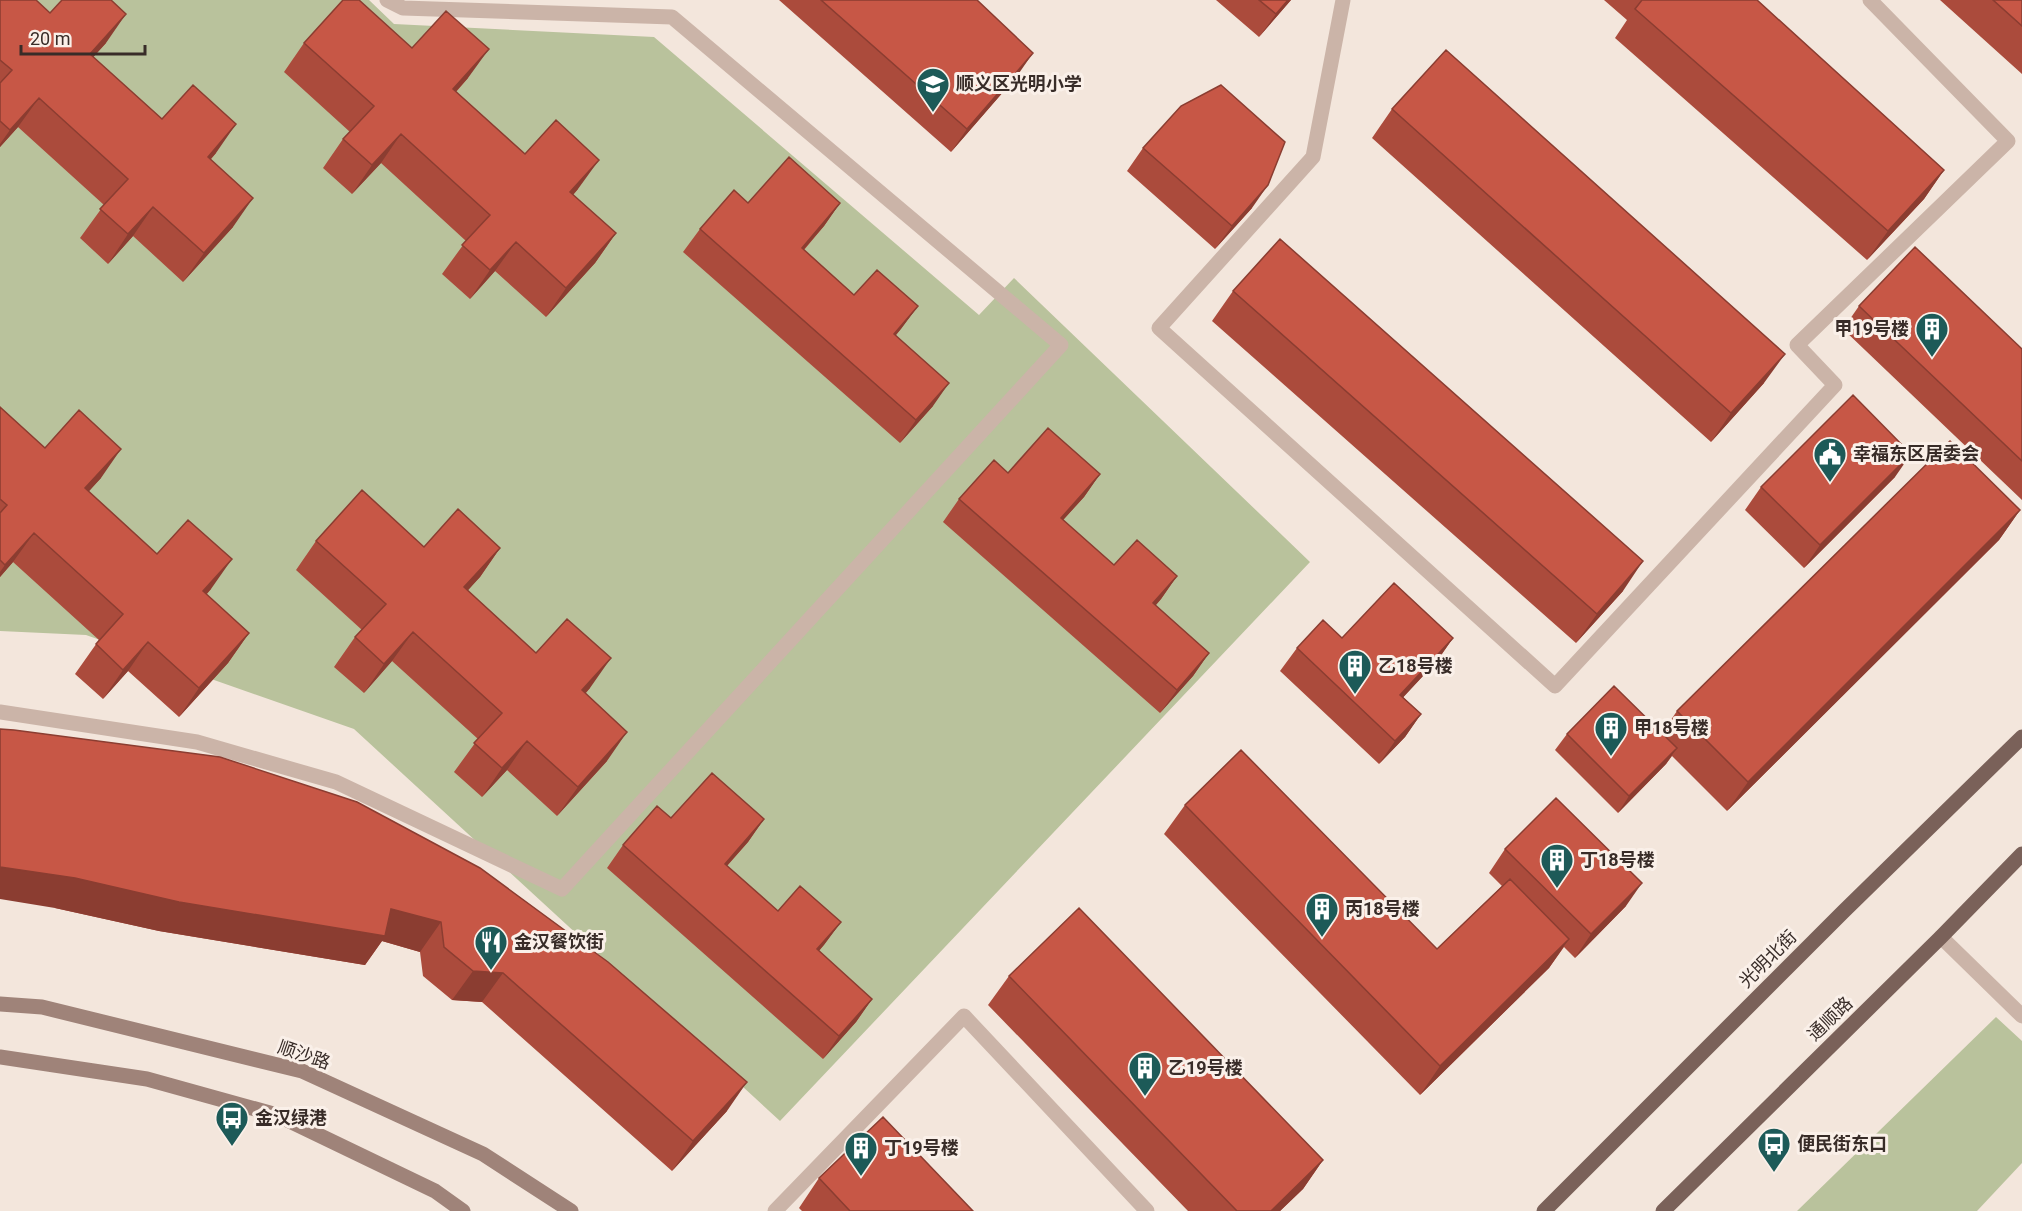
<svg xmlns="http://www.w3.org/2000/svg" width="2022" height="1211" viewBox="0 0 2022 1211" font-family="Roboto,'Noto Sans SC',sans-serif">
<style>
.green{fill:#b9c29c}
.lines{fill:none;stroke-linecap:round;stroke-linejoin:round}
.service{stroke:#cbb4a8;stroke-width:15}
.minor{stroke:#cbb4a8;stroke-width:15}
.secondary{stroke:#9f8379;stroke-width:15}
.primary{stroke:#7a6159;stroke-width:15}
.wall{fill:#ab4b3c}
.shaded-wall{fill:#8b3d31}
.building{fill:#c75746;stroke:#8b3d31;stroke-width:1.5}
.labels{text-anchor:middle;stroke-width:6;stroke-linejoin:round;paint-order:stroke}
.poi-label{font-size:18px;font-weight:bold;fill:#382c28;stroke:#faf0e9;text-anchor:start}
.street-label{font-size:18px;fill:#382c28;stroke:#faf0e9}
</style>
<rect width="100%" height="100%" fill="#f3e6dc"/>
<path class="green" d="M 0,0 L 369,0 L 394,24 L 654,37 L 979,315 L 1014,278 L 1310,562 L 780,1121 L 354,729 L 86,635 L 0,631 Z
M 1996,1017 L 2022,1041 L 2022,1163 L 1977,1211 L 1797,1211 Z"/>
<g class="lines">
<path class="service" d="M 1343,0 L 1313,157 L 1159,328 L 1555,686 L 1835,385 L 1797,345 L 2008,141 L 1870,0
M 1941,937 L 2022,1016
M 775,1211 L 964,1016 L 1147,1211"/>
<path class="minor" d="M 0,712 L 197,742 L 336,782 L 562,889 L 1061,345 L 672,17 L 403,8 L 387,0"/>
<path class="secondary" d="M 0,1004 L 42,1007 L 302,1071 L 483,1154 L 571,1211
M 0,1057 L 147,1079 L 277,1115 L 435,1191 L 463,1211"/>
<path class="primary" d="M 1544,1211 L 1844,911 L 2022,737
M 1663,1211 L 1941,937 L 2022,854"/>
</g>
<path class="wall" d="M 0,0 L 50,13 L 106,43 L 93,57 L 162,119 L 216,153 L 211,159 L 233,227 L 183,282 L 133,236 L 108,264 L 80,238 L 104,205 L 18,127 L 0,147 Z
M 779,0 L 977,0 L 1017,76 L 951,152 Z
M 1216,0 L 1291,0 L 1259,37 Z
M 1604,0 L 1757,0 L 1944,170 L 1924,199 L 1867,260 L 1615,38 L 1627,20 Z
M 1940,0 L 2022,0 L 2022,74 Z
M 304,43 L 412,48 L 468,78 L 456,92 L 525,154 L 578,189 L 573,195 L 616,233 L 595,263 L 546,317 L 495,271 L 470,299 L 442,274 L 466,241 L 381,163 L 352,194 L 323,168 L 343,139 L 350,132 L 284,72 Z
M 1392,109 L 1764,383 L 1711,442 L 1372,138 Z
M 1143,148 L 1252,208 L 1215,249 L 1127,171 Z
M 748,203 L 840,203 L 824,226 L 804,250 L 854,295 L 918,306 L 896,335 L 933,406 L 900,443 L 683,252 L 700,229 Z
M 1233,291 L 1623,591 L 1576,643 L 1212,321 Z
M 1859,306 L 2022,349 L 2022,500 L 1843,329 Z
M 0,407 L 45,448 L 101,478 L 88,491 L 157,554 L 211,589 L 206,595 L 249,633 L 228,663 L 179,717 L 128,671 L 103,699 L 75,674 L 99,640 L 13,562 L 0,577 Z
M 1008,473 L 1100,474 L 1084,497 L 1063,520 L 1114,565 L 1177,576 L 1161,599 L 1155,606 L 1209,653 L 1193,676 L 1160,713 L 943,522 L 959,499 Z
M 1895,477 L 1804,568 L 1745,510 L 1761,487 Z
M 2020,510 L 1999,540 L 1727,811 L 1672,756 L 1666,764 L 1618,813 L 1555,750 L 1567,734 L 1662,733 L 1677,711 Z
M 316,541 L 424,547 L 500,548 L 480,577 L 467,590 L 536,653 L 590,688 L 585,694 L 607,761 L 557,816 L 507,770 L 482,797 L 454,772 L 478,739 L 392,661 L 364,693 L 334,667 L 355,637 L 362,630 L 296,570 Z
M 1342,638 L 1453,638 L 1437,661 L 1403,697 L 1421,714 L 1405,737 L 1379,764 L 1280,671 L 1297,648 Z
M 220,757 L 727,1111 L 672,1171 L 482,1002 L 452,1000 L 423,976 L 420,952 L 382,941 L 365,965 L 159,931 L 55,908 Z
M 1185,805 L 1437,949 L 1502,886 L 1489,873 L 1505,849 L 1626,906 L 1575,958 L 1564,947 L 1549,968 L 1420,1095 L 1164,834 Z
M 671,818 L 764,819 L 748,842 L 727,866 L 778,911 L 841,922 L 819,951 L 872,999 L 856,1022 L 823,1059 L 607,868 L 623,845 Z
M 1009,976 L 1323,1160 L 1303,1189 L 1280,1211 L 1188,1211 L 988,1005 Z
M 819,1178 L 973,1211 L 802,1211 L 799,1208 Z"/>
<path class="shaded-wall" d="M 1288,0 L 1291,0 L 1259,37 L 1276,14 Z
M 126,14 L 106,43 L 70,83 L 90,54 Z
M 489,49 L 468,78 L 432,118 L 453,89 Z
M 1033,53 L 1017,76 L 951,152 L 967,129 Z
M 39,98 L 18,127 L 0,147 L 0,144 L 10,130 Z
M 236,124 L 216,153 L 187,186 L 208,157 Z
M 401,134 L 381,163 L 352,194 L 372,165 Z
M 599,160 L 578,189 L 549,222 L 570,192 Z
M 1944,170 L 1924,199 L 1867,260 L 1888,231 Z
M 1268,185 L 1252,208 L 1215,249 L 1232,226 Z
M 253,198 L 233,227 L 183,282 L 204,253 Z
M 840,203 L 824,226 L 785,271 L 802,248 Z
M 153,207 L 133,236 L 108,264 L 128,234 Z
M 616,233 L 595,263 L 546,317 L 566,288 Z
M 516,242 L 495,271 L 470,299 L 490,270 Z
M 918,306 L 901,329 L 877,357 L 894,334 Z
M 1785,354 L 1764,383 L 1711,442 L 1731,413 Z
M 949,383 L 933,406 L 900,443 L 916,420 Z
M 121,449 L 101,478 L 65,518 L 85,488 Z
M 1911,454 L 1895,477 L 1804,568 L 1820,545 Z
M 1100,474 L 1084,497 L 1044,541 L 1061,518 Z
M 2020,510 L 1999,540 L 1727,811 L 1748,782 Z
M 34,533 L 13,562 L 0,577 L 0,572 L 5,565 Z
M 500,548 L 480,577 L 444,617 L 464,587 Z
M 232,559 L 211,589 L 182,621 L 203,591 Z
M 1643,561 L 1623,591 L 1576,643 L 1597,614 Z
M 1177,576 L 1161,599 L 1137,627 L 1153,603 Z
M 413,632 L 392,661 L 364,693 L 384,664 Z
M 249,633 L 228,663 L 179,717 L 199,688 Z
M 1453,638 L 1437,661 L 1384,718 L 1400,695 Z
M 148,642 L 128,671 L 103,699 L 123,670 Z
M 1209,653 L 1193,676 L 1160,713 L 1177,690 Z
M 611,658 L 590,688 L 561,720 L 582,690 Z
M 1421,714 L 1405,737 L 1379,764 L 1395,741 Z
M 627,732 L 607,761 L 557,816 L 578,787 Z
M 527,741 L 507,770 L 482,797 L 502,768 Z
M 1677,748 L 1666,764 L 1618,813 L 1629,796 Z
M 764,819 L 748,842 L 708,887 L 725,864 Z
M 0,867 L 391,909 L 441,922 L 420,952 L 382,941 L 365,965 L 159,931 L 55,908 L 0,899 Z
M 1642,883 L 1626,906 L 1575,958 L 1591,934 Z
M 841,922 L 824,945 L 800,972 L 817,949 Z
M 1569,939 L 1549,968 L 1420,1095 L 1440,1066 Z
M 473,971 L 503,973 L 482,1002 L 452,1000 Z
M 872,999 L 856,1022 L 823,1059 L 839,1036 Z
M 747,1082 L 727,1111 L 672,1171 L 693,1141 Z
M 1323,1160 L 1303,1189 L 1280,1211 L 1271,1211 Z"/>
<path class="building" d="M 0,0 L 36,0 L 50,13 L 62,0 L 111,0 L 126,14 L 90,54 L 162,119 L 193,85 L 236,124 L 208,157 L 253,198 L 204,253 L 153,207 L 128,234 L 100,209 L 128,179 L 39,98 L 10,130 L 0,121 L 0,83 L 12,70 L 0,60 Z
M 343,0 L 359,0 L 412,48 L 446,11 L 489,49 L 453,89 L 525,154 L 556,120 L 599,160 L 570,192 L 616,233 L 566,288 L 516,242 L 490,270 L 462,245 L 490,215 L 401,134 L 372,165 L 343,139 L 374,106 L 304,43 Z
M 821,0 L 977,0 L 1033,53 L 967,129 Z
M 1259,0 L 1288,0 L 1276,14 Z
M 1642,0 L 1757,0 L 1944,170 L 1888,231 L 1635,9 Z
M 1993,0 L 2022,0 L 2022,26 Z
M 1446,50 L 1785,354 L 1731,413 L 1392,109 Z
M 1221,85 L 1285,142 L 1268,185 L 1232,226 L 1143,148 L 1181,106 Z
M 789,157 L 840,203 L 802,248 L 854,295 L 877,270 L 918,306 L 894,334 L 949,383 L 916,420 L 700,229 L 734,190 L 748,203 Z
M 1280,239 L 1643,561 L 1597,614 L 1233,291 Z
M 1915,247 L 2022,349 L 2022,461 L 1859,306 Z
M 1853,395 L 1911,454 L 1820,545 L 1761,487 Z
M 0,407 L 45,448 L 79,410 L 121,449 L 85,488 L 157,554 L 188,520 L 232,559 L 203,591 L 249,633 L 199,688 L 148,642 L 123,670 L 96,644 L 123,614 L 34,533 L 5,565 L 0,560 L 0,513 L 7,505 L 0,499 Z
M 1048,428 L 1100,474 L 1061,518 L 1114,565 L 1137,540 L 1177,576 L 1153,603 L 1209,653 L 1177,690 L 959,499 L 994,460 L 1008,473 Z
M 1950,441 L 2020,510 L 1748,782 L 1677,711 Z
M 362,490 L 424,547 L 458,509 L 500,548 L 464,587 L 536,653 L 567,619 L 611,658 L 582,690 L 627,732 L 578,787 L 527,741 L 502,768 L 474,743 L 502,713 L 413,632 L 384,664 L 355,637 L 386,604 L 316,541 Z
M 1394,583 L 1453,638 L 1400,695 L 1421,714 L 1395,741 L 1297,648 L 1323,620 L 1342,638 Z
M 1614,686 L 1677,748 L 1629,796 L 1567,734 Z
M 0,729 L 14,730 L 220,757 L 357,802 L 480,868 L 608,962 L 747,1082 L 693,1141 L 503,973 L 473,971 L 444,947 L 441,922 L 391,909 L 385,936 L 179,902 L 75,878 L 0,867 Z
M 1241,750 L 1437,949 L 1510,879 L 1569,939 L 1440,1066 L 1185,805 Z
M 712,773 L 764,819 L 725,864 L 778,911 L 800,886 L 841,922 L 817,949 L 872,999 L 839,1036 L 623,845 L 657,806 L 671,818 Z
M 1556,798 L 1642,883 L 1591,934 L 1505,849 Z
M 1079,908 L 1323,1160 L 1271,1211 L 1237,1211 L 1009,976 Z
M 883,1117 L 973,1211 L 850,1211 L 819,1178 Z"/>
<defs>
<symbol id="school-pin" viewBox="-11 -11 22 30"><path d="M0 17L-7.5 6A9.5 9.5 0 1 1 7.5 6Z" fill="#1d5a58" stroke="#faf0e9"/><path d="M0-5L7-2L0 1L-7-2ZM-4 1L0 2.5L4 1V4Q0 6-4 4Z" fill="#fff"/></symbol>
<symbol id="building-pin" viewBox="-11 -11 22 30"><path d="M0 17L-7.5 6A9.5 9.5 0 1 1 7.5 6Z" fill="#1d5a58" stroke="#faf0e9"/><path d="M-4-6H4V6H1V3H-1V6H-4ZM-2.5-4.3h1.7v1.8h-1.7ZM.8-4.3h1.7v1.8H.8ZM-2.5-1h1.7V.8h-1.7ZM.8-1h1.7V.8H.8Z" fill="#fff"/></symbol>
<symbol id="civic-pin" viewBox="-11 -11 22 30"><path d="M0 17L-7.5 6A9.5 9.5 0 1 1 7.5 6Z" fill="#1d5a58" stroke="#faf0e9"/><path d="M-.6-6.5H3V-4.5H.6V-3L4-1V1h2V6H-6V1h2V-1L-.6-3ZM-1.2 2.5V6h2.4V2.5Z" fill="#fff"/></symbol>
<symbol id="restaurant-pin" viewBox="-11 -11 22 30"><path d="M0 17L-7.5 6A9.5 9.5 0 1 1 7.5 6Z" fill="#1d5a58" stroke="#faf0e9"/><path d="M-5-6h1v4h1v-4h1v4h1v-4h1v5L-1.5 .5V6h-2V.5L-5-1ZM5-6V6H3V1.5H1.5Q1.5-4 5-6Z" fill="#fff"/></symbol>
<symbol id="bus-pin" viewBox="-11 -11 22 30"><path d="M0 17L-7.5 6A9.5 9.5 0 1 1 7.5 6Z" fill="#1d5a58" stroke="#faf0e9"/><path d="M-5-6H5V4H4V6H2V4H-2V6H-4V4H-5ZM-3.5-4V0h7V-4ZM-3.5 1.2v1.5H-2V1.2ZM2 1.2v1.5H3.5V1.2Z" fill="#fff"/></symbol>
</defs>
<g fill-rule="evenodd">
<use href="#school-pin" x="914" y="65" width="38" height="52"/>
<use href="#building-pin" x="1913" y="310" width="38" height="52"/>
<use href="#civic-pin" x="1811" y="435" width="38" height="52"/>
<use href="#building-pin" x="1336" y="647" width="38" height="52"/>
<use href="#building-pin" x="1592" y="709" width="38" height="52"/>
<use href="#building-pin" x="1538" y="841" width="38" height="52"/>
<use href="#building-pin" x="1303" y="890" width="38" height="52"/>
<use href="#restaurant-pin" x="472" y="923" width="38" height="52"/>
<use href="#building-pin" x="1126" y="1049" width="38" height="52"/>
<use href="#bus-pin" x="213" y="1099" width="38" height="52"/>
<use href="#bus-pin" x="1755" y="1125" width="38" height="52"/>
<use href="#building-pin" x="842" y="1129" width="38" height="52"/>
</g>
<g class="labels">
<g class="poi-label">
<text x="956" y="90">顺义区光明小学</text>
<text x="1909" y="335" text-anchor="end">甲19号楼</text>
<text x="1853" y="460">幸福东区居委会</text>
<text x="1378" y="672">乙18号楼</text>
<text x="1634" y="734">甲18号楼</text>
<text x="1580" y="866">丁18号楼</text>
<text x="1345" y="915">丙18号楼</text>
<text x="514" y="948">金汉餐饮街</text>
<text x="1168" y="1074">乙19号楼</text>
<text x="255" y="1124">金汉绿港</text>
<text x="1797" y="1150">便民街东口</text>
<text x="884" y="1154">丁19号楼</text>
</g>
<g class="street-label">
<text transform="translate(1768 959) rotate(-45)" y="6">光明北街</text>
<text transform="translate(1830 1019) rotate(-44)" y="6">通顺路</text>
<text transform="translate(304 1055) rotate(19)" y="6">顺沙路</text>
</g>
</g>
<path d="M21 45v9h124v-9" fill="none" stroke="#382c28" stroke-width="3"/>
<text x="30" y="45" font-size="18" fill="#382c28" stroke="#faf0e9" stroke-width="4.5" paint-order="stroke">20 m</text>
</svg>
